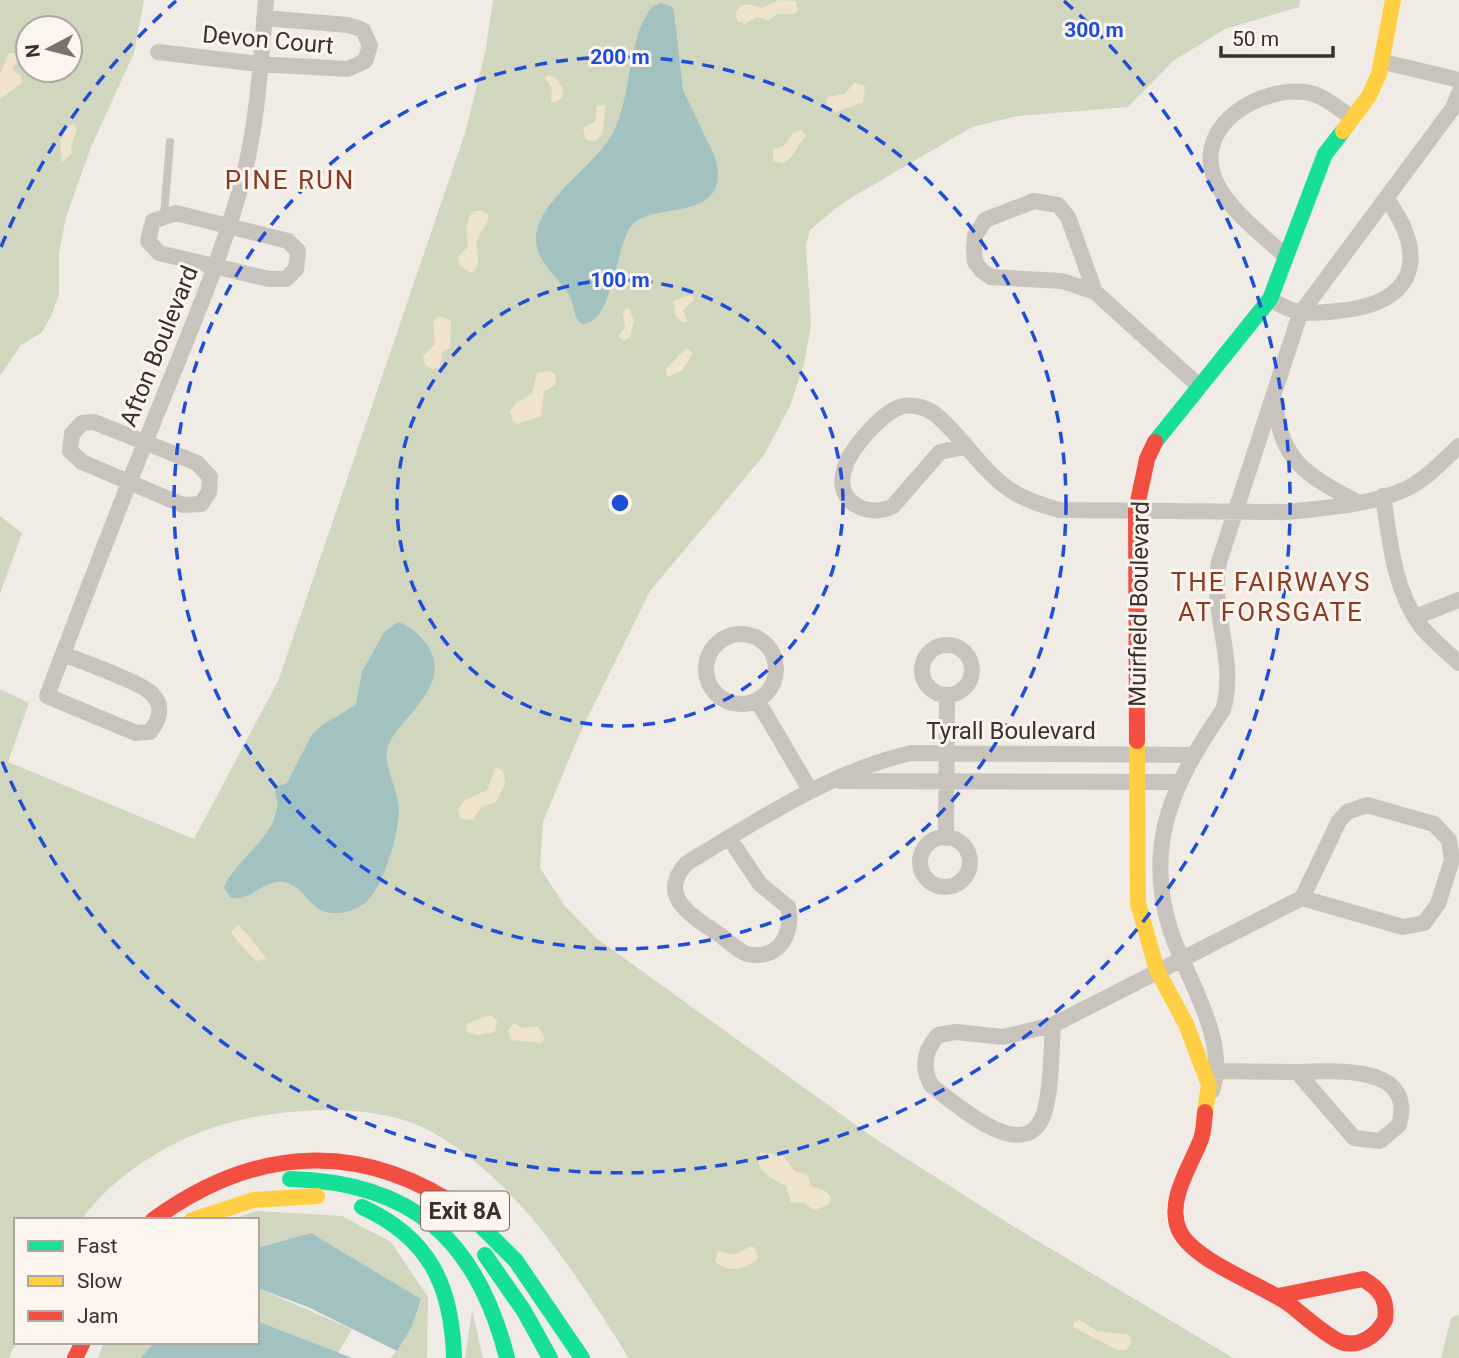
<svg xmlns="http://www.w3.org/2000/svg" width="1459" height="1358" viewBox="0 0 1459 1358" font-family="Roboto,sans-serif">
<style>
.green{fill:#d1d6bf;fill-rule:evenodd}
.sand{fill:#efe3cc}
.water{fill:#a1c2c1}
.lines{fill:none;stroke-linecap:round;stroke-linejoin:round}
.lane{stroke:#c9c3be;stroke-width:8}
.street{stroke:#c9c3be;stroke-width:16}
.fast{stroke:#16e098;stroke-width:16}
.slow{stroke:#ffcf43;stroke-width:16}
.jam{stroke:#f24e42;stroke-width:16}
.ring{fill:none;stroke:#1d4ed8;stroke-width:3.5;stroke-dasharray:12 9}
.labels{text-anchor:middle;stroke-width:6;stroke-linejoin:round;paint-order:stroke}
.shield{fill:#fbf5ee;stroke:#756b66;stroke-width:2}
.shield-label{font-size:23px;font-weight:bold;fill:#3b302b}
.street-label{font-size:24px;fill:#3b302b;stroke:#fbf5ee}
.neighbourhood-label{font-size:26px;letter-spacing:2px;fill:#8c3b22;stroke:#fbf5ee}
.centre{fill:#1d4ed8;stroke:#fbf5ee;stroke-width:3.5}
.ring-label{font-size:21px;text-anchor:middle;font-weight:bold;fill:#1d4ed8;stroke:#fbf5ee;stroke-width:6;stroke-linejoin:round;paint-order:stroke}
</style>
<rect width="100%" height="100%" fill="#f0ebe5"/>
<path class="green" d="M 0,0 L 144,0 L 134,53 L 91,147 L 66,217 L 59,254 L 59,294 L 51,317 L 41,333 L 21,345 L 0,376 ZM 28,28 L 70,28 L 70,70 L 28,70 Z
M 493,0 L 1300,0 L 1299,7 L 1225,29 L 1173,61 L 1128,107 L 1018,116 L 972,127 L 844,202 L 810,230 L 806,245 L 811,325 L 804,364 L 790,406 L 764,455 L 650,591 L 579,735 L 543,822 L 540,868 L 565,906 L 596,938 L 874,1138 L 1016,1228 L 1233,1358 L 629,1358 C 576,1275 520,1182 432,1132 C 380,1103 300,1107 245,1119 C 182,1132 119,1169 81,1220 L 16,1220 L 16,1342 L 9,1358 L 0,1358 L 0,689 L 29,703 L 8,762 L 194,839 L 278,681 L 295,632 L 465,133 L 486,48 Z
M 0,516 L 22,533 L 0,594 Z
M 256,1211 L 342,1216 L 391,1242 L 428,1297 L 427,1358 L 391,1358 L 412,1326 L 421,1299 L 311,1233 L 257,1248 L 257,1220 L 230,1220 Z
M 257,1288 L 352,1329 L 338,1353 L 257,1321 Z
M 472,1310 L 483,1358 L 465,1358 Z
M 1459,1315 L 1459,1358 L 1441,1358 L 1451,1318 Z
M 104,1342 L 155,1342 L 140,1358 L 98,1358 Z"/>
<path class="sand" d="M 779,0 L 796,1 L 798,11 L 795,14 L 777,14 L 769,20 L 757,17 L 745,24 L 737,21 L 736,13 C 743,0 751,5 762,8 Z
M 9,53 L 14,53 L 20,58 L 12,69 L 21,76 L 22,83 L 0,99 L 0,74 Z
M 548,75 L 555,77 L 563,89 L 562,98 L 554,103 L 551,100 L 552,88 L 545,78 Z
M 854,83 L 865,86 L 863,102 L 836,112 L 826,106 L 827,97 L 845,94 Z
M 606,105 L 602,134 L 595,141 L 586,140 L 583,128 L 595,122 L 597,106 Z
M 74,124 L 77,130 L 71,145 L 72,154 L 62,162 L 60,140 L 68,125 Z
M 802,130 L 806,136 C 797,145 795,156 784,163 L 773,161 L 773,149 L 784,146 L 794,132 Z
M 481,210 L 489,215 C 488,226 479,232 477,241 C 475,253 483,263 472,273 L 460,266 L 458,257 L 468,246 L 466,229 L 471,212 Z
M 692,294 L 695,299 L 683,310 L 688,321 L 682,323 L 675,314 L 674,301 Z
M 628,307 L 634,321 L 630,337 L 624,341 L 618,336 L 625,328 L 623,312 Z
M 438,316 L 451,320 L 450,348 L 442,352 L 440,367 L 433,369 L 425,365 L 423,356 L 435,344 L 433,323 Z
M 686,348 L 693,353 L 682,371 L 667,377 L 666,369 Z
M 549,371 L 555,374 L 556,384 L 544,392 L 541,416 L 518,424 L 513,421 L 510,411 L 516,403 L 532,394 L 537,373 Z
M 496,767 L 503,771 L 505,783 L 496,802 L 481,807 L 473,820 L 461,819 L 457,810 L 465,800 L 487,790 Z
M 238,925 C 242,927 264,954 266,959 L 256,961 C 252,958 232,935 231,932 Z
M 491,1015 L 497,1021 L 495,1032 L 478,1035 L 467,1032 L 466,1024 Z
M 514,1023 L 522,1028 L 538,1026 L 545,1039 L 539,1043 L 512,1040 L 508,1031 Z
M 760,1152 L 783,1156 L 795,1171 L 807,1175 L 812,1187 L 824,1190 L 831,1197 L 829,1205 L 814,1210 L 804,1203 L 791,1202 L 786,1186 C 772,1178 766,1178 758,1163 Z
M 749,1247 L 754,1247 L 759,1258 C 745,1269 732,1274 715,1262 L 718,1251 L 734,1255 Z
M 1080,1320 L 1097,1331 L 1129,1335 L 1132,1342 L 1126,1350 L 1117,1350 L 1073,1327 L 1074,1322 Z"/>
<path class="water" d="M 661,3 L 672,7 L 674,12 L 683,90 L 715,157 C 734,224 654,201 633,224 C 614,244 615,323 582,324 C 572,316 575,305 569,295 C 558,276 534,261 536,236 C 539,201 592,167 610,138 C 634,99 625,39 653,6 Z
M 398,622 C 411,626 420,635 427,645 C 455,685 399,717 388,746 C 382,764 398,789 399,808 C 400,830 383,889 366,902 C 357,910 343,914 331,913 C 309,911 305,886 284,882 C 263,879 248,904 230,897 L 224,887 C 238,857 270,842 277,809 C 279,801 274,795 276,787 L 287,783 L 311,736 L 322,725 L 356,705 L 362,672 L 384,632 Z
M 311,1233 L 421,1299 L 412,1326 L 397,1351 L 308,1307 L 257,1288 L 257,1248 Z
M 257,1321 L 352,1358 L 140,1358 L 155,1342 L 257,1342 Z"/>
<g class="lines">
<path class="lane" d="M 164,215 L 170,142"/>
<path class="street" d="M 158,52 L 259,64 L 348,69 L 365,61 L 370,46 L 363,30 L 348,25 L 264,18
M 1384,62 L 1459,80
M 176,213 L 288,241 L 298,251 L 296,269 L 286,279 L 269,279 L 159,253 L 148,241 L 153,221 Z
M 1285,256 C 1261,233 1221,205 1212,171 C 1200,121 1262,87 1305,92 C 1322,94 1337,108 1351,117
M 1095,292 L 1062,281 L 991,277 L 982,271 L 975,262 L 974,249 L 975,236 L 985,220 L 1034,201 L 1058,205 L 1068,217 L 1095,292 L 1199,386
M 1270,299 C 1297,316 1307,314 1337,311 C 1414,305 1431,258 1386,198
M 1275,400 C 1280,461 1306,475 1357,502
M 94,422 L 197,463 L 210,477 L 209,492 L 201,504 L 183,505 L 82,462 L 70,451 L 72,434 L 82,423 Z
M 963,447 L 940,452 L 893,506 C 868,519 834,502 844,470 C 849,450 884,409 904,406 C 914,404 927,408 935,414 C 962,436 980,469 1010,490 C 1025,500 1041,505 1059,510 L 1286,512 C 1324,508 1387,504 1418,482 C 1433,472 1446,458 1459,446
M 1383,496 C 1390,539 1393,588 1420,625 C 1431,639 1446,651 1459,663
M 1415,617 L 1459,600
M706 669a35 35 0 1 1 70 0a35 35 0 1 1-70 0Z
M922 670a25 25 0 1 1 50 0a25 25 0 1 1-50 0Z
M 63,654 C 80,661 143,683 152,694 C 165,707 159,720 150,732 L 136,733 L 47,696 C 82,603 118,510 155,418 C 185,343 218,268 240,189 C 257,132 261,60 266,0
M 757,700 L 810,790
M 841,781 L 1178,782
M920 862a25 25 0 1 1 50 0a25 25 0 1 1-50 0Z
M 729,838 L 760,884 L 788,907 C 794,934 778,961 747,954 C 738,951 728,941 720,935 C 694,917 655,897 687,863 C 759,820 829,772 911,753 L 1193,755
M 946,838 L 947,696
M 1053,1025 C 1051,1052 1052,1084 1045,1110 C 1029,1170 957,1105 932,1086 C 921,1068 924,1051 938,1035 L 956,1032 L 1003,1037 L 1053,1025 L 1302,898 L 1339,821 L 1347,812 L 1367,805 L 1434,824 L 1449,840 L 1452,860 L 1438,904 L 1424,923 L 1403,927 L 1302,898
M 1206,1071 L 1297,1072 L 1354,1138 L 1380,1141 L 1399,1125 C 1416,1064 1336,1071 1297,1072
M 1212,1091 C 1230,1039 1185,977 1170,929 C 1143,842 1175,780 1223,710 C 1238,660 1209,612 1219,562 L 1300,314 L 1453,108 L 1459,93"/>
<path class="fast" d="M 1155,442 L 1270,299 L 1325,154 L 1343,131
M 290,1179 C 413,1182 477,1240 507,1358
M 362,1207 C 430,1238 452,1286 454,1358
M 468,1213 L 516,1261 L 582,1358
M 485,1255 L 524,1311 L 550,1358"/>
<path class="slow" d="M 1343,131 L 1369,96 L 1379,74 L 1393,0
M 1137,741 L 1138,904 L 1157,970 L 1186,1024 L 1209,1085 L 1205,1112
M 192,1220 L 253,1200 L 317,1196"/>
<path class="jam" d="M 1137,741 L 1136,511 L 1147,459 L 1155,442
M 1205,1112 C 1204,1121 1204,1131 1201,1139 C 1191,1166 1166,1200 1179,1230 C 1193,1261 1261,1284 1289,1304 C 1302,1314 1327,1337 1341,1342 C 1360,1348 1377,1335 1385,1320 C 1388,1299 1380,1289 1363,1279 L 1278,1296
M 153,1220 C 256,1145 362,1139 468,1213
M 75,1358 L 83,1342"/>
</g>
<g class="ring">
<circle cx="620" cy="503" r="223"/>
<circle cx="620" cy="503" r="446"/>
<path d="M1 247A670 670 0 0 1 176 1M1064 1A670 670 0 1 1 1 759"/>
</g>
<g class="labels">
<rect class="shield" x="421" y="1191.5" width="88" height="39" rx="5"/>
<g class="shield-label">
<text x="465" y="1219">Exit 8A</text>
</g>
<g class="street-label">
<text transform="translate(268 40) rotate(5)" y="8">Devon Court</text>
<text transform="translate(159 346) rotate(-68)" y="8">Afton Boulevard</text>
<text transform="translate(1139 604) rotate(-89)" y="8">Muirfield Boulevard</text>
<text x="1011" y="739">Tyrall Boulevard</text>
</g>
<g class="neighbourhood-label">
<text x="290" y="189">PINE RUN</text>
<text x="1271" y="591">THE FAIRWAYS<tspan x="1271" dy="30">AT FORSGATE</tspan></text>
</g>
</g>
<circle cx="620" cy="503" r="10" class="centre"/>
<g class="ring-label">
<text x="1094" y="37">300 m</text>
<text x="620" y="64">200 m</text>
<text x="620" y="287">100 m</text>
</g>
<rect x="14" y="1218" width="245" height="126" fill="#fbf5ee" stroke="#aea6a0" stroke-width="2"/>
<rect x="28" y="1241" width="35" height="10" fill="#16e098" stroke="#aea6a0" stroke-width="2"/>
<text x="77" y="1253" font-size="21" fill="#3b302b">Fast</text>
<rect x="28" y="1276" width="35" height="10" fill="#ffcf43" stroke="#aea6a0" stroke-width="2"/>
<text x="77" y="1288" font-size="21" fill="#3b302b">Slow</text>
<rect x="28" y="1311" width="35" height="10" fill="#f24e42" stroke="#aea6a0" stroke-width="2"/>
<text x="77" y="1323" font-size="21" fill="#3b302b">Jam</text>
<g transform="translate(49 49) rotate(263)"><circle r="33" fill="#fbf5ee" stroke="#aea6a0" stroke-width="2"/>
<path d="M0-5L12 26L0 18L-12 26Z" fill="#7a716c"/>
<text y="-10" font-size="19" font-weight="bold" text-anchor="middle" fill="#3b302b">N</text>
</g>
<path d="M1221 46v10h112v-10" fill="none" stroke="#3b302b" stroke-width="3.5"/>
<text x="1232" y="46" font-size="21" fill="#3b302b" stroke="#fbf5ee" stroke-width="5" paint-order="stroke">50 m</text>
</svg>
